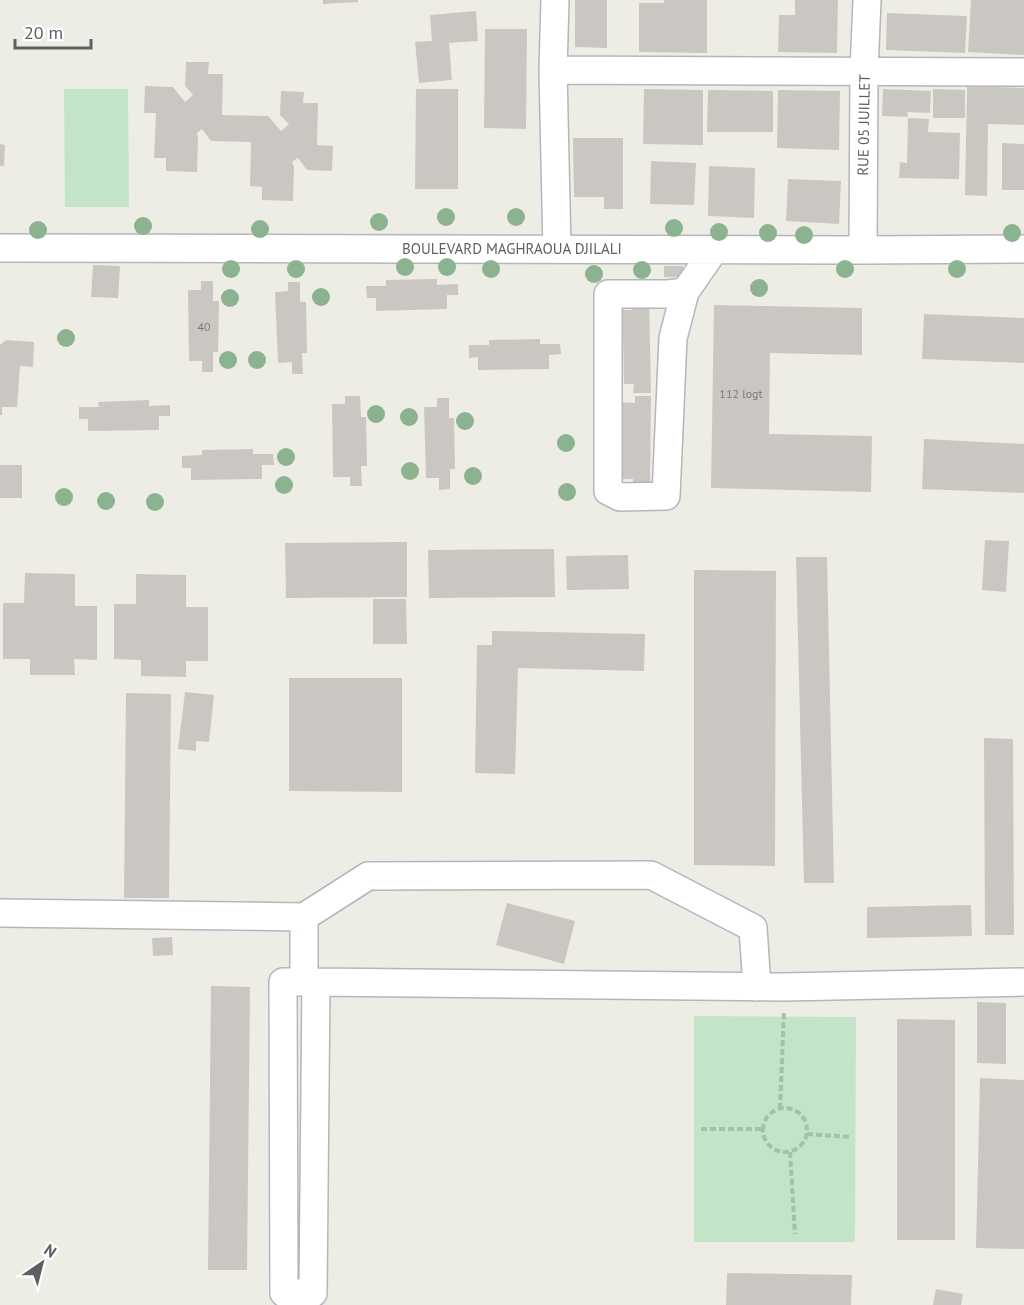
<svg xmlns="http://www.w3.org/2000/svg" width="1024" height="1305" viewBox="0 0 1024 1305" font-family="'PT Sans',sans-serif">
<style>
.green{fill:#c3e4c7}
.building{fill:#cac7c2}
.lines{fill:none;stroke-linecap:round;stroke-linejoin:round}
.minor-casing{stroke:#b5b6bb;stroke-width:30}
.path{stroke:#9dc4ad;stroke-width:4;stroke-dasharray:6 3;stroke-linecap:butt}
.minor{stroke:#fff;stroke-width:27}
.tree{fill:#8cb38f}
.labels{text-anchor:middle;stroke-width:4.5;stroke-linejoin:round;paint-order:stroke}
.number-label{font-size:12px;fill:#78797c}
.street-label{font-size:15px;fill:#5d5f64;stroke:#fff}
</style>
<rect width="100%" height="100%" fill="#eeede5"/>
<path class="green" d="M 64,89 L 128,89 L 129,207 L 65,207 Z
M 694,1016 L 856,1017 L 855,1242 L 694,1242 Z"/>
<path class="building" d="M 323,0 L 358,0 L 358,2 L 323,4 Z
M 575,0 L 607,0 L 607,48 L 575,47 Z
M 664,0 L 707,0 L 707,53 L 639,52 L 639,3 L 664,3 Z
M 795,0 L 838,0 L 837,53 L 778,52 L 779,15 L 795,15 Z
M 971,0 L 1024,0 L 1024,55 L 968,52 Z
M 476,11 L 478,41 L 449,43 L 452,80 L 419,83 L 415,42 L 432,41 L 430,15 Z
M 887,13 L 967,16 L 965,53 L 886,50 Z
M 485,29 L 527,29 L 526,129 L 484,128 Z
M 186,62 L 209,62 L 208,74 L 223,74 L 222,115 L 268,116 L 281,131 L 289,124 L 280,115 L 281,91 L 304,92 L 303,103 L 318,103 L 317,145 L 333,146 L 332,171 L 307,170 L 298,158 L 292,162 L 294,167 L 293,201 L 262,200 L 262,187 L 250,186 L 251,142 L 211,141 L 202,129 L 197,133 L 198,138 L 197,172 L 166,171 L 166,158 L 154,158 L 156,113 L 144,113 L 145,86 L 173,87 L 185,102 L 193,95 L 185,86 Z
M 967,86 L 1024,88 L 1024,125 L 988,124 L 987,196 L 965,195 Z
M 416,89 L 458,89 L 458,189 L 415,189 Z
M 644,89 L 703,90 L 703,145 L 643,144 Z
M 883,89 L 931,91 L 930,113 L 907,112 L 908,117 L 882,116 Z
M 933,89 L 965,90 L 965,118 L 933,118 Z
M 708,90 L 773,91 L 773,132 L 707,132 Z
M 778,90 L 840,91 L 839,150 L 777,148 Z
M 908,118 L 929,119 L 928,132 L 960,133 L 959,179 L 899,178 L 900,162 L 907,163 Z
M 573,138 L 623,138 L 623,209 L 604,209 L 604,197 L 574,197 Z
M 1002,143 L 1024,144 L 1024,190 L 1002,190 Z
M 0,144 L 5,145 L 4,166 L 0,166 Z
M 651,161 L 696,163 L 694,205 L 650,204 Z
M 709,166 L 755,168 L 754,218 L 708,216 Z
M 788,179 L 841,181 L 839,224 L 786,221 Z
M 93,265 L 120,266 L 118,298 L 91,297 Z
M 664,266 L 683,266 L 683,277 L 664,277 Z
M 437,279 L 437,285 L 458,284 L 458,295 L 447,295 L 447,309 L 376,311 L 376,298 L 367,298 L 366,286 L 386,286 L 386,280 Z
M 201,281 L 213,281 L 213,301 L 219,301 L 218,352 L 213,352 L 213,372 L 202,372 L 202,361 L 189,361 L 188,290 L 201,290 Z
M 288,282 L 300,282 L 300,302 L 306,302 L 307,353 L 302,353 L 303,374 L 292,374 L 292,362 L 278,363 L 275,292 L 288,291 Z
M 649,298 L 651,393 L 633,393 L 634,384 L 624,384 L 623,333 L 614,333 L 614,310 L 632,310 L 632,299 Z
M 714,305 L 862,308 L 862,355 L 770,353 L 769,434 L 872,436 L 871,492 L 711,488 Z
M 924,314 L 1024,318 L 1024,363 L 922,359 Z
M 540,339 L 540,344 L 560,344 L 561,354 L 549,355 L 549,369 L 478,370 L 478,357 L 469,358 L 469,345 L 489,345 L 489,340 Z
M 6,340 L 34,342 L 33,367 L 20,366 L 17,407 L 2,407 L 2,415 L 0,415 L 0,345 Z
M 345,396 L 360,396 L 361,417 L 366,417 L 367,466 L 361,466 L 362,486 L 350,486 L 350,477 L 333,477 L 332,404 L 345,404 Z
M 635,396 L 651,396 L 650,485 L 633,485 L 633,479 L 622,479 L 622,431 L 615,431 L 615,402 L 635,403 Z
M 437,398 L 449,398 L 449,418 L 454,418 L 455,469 L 450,469 L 450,489 L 439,490 L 439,478 L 426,478 L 424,407 L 437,407 Z
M 149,400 L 149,406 L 170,405 L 170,416 L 159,416 L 159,430 L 88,431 L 88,419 L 79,419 L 79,407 L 99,407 L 98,402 Z
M 924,439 L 1024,444 L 1024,493 L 922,489 Z
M 253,449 L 253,454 L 273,454 L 274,465 L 262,465 L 262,479 L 191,480 L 191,468 L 182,468 L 182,456 L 202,455 L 202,450 Z
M 0,465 L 22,465 L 22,498 L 0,498 Z
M 985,540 L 1009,541 L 1006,592 L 982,590 Z
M 407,542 L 407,597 L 286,598 L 285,543 Z
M 554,549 L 555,597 L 429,598 L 428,550 Z
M 628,555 L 629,589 L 567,590 L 566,556 Z
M 796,557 L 827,557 L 834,883 L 804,883 Z
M 694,570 L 776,571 L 775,866 L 694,865 Z
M 25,573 L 75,574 L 75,606 L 97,606 L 97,660 L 74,659 L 75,675 L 30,675 L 30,659 L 3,659 L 3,603 L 24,603 Z
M 136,574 L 186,575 L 186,607 L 208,607 L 208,661 L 186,661 L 186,677 L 141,676 L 141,660 L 114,659 L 114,604 L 136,604 Z
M 373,599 L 406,599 L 407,644 L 373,644 Z
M 492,631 L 645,634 L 644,671 L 518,668 L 515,774 L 475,773 L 477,645 L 492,645 Z
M 289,678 L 402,678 L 402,792 L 289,791 Z
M 185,692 L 214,695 L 209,742 L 196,741 L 196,751 L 178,749 Z
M 126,693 L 171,694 L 169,898 L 124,898 Z
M 984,738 L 1013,739 L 1014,935 L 985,935 Z
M 507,903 L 575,921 L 564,964 L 496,945 Z
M 971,905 L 972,936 L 867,938 L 867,907 Z
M 172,937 L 173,955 L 153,956 L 152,938 Z
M 211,986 L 250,987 L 247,1270 L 208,1270 Z
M 977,1002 L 1006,1003 L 1006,1064 L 977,1063 Z
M 897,1019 L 955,1020 L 955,1240 L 897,1240 Z
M 980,1078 L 1024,1080 L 1024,1249 L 976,1248 Z
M 727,1273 L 852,1275 L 851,1305 L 726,1305 Z
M 936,1289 L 963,1294 L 961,1305 L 933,1305 Z"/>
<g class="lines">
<defs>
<path id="minor" d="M 555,0 L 553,70 L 557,249
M 553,70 L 1024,72
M 0,248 L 863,250 L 1024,249
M 863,250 L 864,71 L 867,0
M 685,292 L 668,294 L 608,294 L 608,491 L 620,497 L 666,496 L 673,338 L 685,292 L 714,250
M 0,913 L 304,917 L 368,876 L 651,875 L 753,928 L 757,987
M 304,917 L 304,982
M 316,982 L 313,1293 L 284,1293 L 283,982 L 316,982 L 785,987 L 1024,982"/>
</defs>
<use href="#minor" class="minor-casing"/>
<path class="path" d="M763 1130a22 22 0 1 1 44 0a22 22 0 1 1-44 0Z
M 780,1109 L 784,1011
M 701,1129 L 762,1129
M 807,1134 L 851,1137
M 790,1152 L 795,1234"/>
<use href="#minor" class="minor"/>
</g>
<g class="tree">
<circle cx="446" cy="217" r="9"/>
<circle cx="516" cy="217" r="9"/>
<circle cx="379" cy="222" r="9"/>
<circle cx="143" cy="226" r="9"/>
<circle cx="674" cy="228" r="9"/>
<circle cx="260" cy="229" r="9"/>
<circle cx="38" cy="230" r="9"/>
<circle cx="719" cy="232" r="9"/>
<circle cx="768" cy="233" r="9"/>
<circle cx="1012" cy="233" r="9"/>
<circle cx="804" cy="235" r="9"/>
<circle cx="405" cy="267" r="9"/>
<circle cx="447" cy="267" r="9"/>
<circle cx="231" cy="269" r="9"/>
<circle cx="296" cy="269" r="9"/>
<circle cx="491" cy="269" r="9"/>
<circle cx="845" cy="269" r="9"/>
<circle cx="957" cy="269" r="9"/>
<circle cx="642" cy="270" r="9"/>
<circle cx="594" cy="274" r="9"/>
<circle cx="759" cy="288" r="9"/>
<circle cx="321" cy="297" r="9"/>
<circle cx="230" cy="298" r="9"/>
<circle cx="66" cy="338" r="9"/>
<circle cx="228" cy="360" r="9"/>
<circle cx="257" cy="360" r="9"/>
<circle cx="376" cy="414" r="9"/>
<circle cx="409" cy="417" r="9"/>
<circle cx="465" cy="421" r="9"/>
<circle cx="566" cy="443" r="9"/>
<circle cx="286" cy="457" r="9"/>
<circle cx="410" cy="471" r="9"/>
<circle cx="473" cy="476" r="9"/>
<circle cx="284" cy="485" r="9"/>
<circle cx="567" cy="492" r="9"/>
<circle cx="64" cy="497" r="9"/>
<circle cx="106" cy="501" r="9"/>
<circle cx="155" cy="502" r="9"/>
</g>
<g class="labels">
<g class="number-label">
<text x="204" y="331">40</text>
<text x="741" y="398">112 logt</text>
</g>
<g class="street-label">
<text transform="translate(864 125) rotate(-89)" y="5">RUE 05 JUILLET</text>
<text x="512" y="254">BOULEVARD MAGHRAOUA DJILALI</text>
</g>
</g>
<g transform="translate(42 1263) rotate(35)" stroke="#ffffff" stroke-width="4.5" paint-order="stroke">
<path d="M0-4.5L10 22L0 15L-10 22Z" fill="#5d5f64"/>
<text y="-9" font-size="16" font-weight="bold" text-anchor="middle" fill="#5d5f64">N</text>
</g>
<path d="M15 39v9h76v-9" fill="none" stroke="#5d5f64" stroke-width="3"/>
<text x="24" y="39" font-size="18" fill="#5d5f64" stroke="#ffffff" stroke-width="4.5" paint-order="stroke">20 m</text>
</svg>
